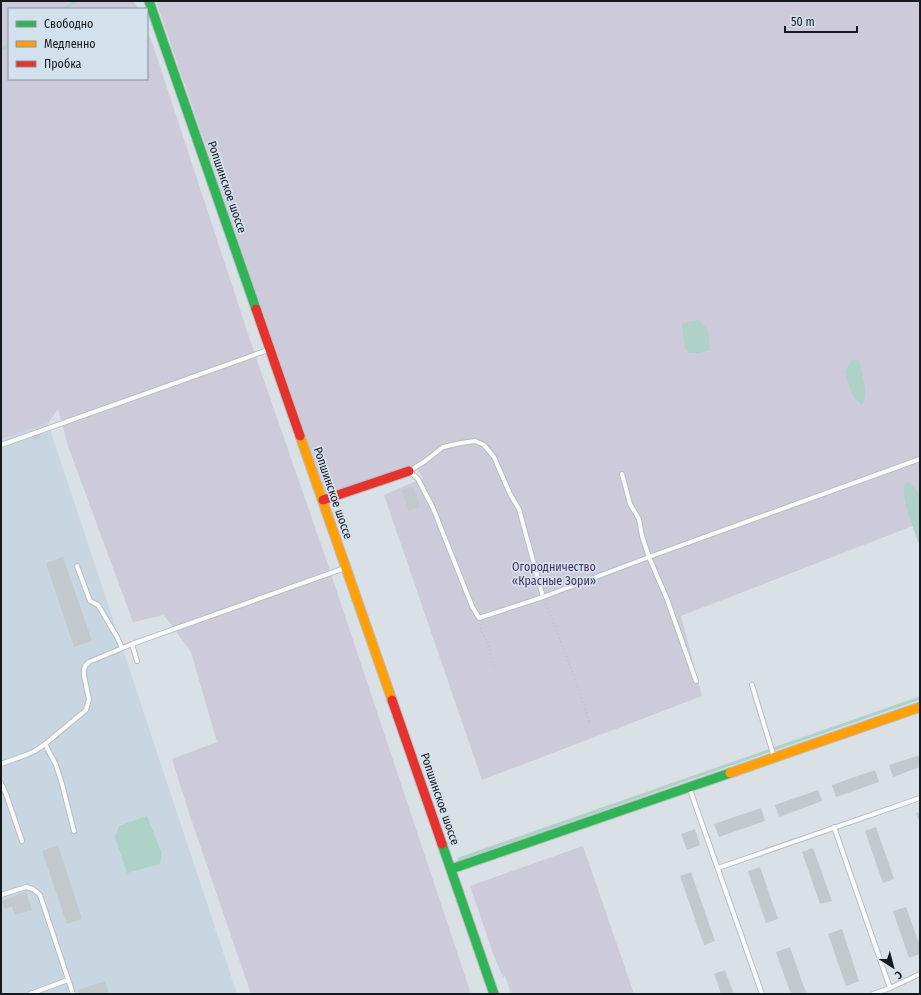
<svg xmlns="http://www.w3.org/2000/svg" width="921" height="995" viewBox="0 0 921 995" font-family="'Fira Sans Condensed',sans-serif">
<style>
.built{fill:#c8d6e1}
.green{fill:#cdcada}
.water{fill:#aed1c8}
.lines{fill:none;stroke-linecap:round;stroke-linejoin:round}
.stream{stroke:#aed1c8;stroke-width:3}
.building{fill:#c2c9cc}
.lane-casing{stroke:#b8bec2;stroke-width:6}
.fast-casing{stroke:#b8bec2;stroke-width:11}
.slow-casing{stroke:#b8bec2;stroke-width:11}
.jam-casing{stroke:#b8bec2;stroke-width:11}
.path{stroke:#bec1c2;stroke-width:1.5;stroke-dasharray:1 3;stroke-linecap:butt}
.lane{stroke:#f9fafb;stroke-width:4}
.fast{stroke:#30b455;stroke-width:9}
.slow{stroke:#ff9f0a;stroke-width:9}
.jam{stroke:#e5322d;stroke-width:9}
.labels{text-anchor:middle;stroke-width:3.5;stroke-linejoin:round;paint-order:stroke}
.street-label{font-size:12px;fill:#14191d;stroke:#d3e1ec}
.park-label{font-size:12px;fill:#492f5f;stroke:#d3e1ec}
</style>
<rect width="100%" height="100%" fill="#d9e0e6"/>
<path class="built" d="M 48,423 L 237,994 L 1,994 L 1,439 Z"/>
<path class="green" d="M 1,1 L 134,1 L 138,9 L 9,9 L 9,79 L 147,79 L 147,31 L 152,42 L 249,337 L 327,562 L 471,994 L 251,994 L 190,816 L 172,759 L 217,742 L 191,652 L 164,615 L 133,622 L 68,446 L 58,409 L 48,423 L 1,439 Z
M 156,1 L 920,1 L 920,523 L 681,616 L 702,696 L 482,780 L 384,495 L 423,478 L 418,470 L 328,501 Z
M 583,846 L 634,994 L 511,994 L 505,976 L 503,977 L 494,956 L 470,886 Z"/>
<path class="water" d="M 699,320 L 708,331 L 710,350 L 699,353 L 689,353 L 685,348 L 682,323 Z
M 852,360 L 857,360 L 859,361 C 862,374 868,392 863,404 L 861,405 L 860,402 C 851,399 848,380 845,371 Z
M 908,482 L 917,490 L 920,502 L 920,547 C 915,531 900,499 905,484 Z
M 147,816 L 162,854 L 160,864 L 127,873 L 115,837 L 119,826 Z"/>
<g class="lines">
<path class="stream" d="M 64,9 L 76,1
M 1,50 L 9,45
M 459,859 L 920,698"/>
</g>
<path class="building" d="M 40,434 L 41,438 L 34,440 L 33,437 Z
M 413,486 L 420,507 L 409,511 L 402,490 Z
M 63,557 L 92,641 L 74,647 L 46,563 Z
M 920,755 L 920,767 L 893,777 L 889,765 Z
M 875,770 L 879,782 L 836,797 L 832,785 Z
M 818,790 L 822,801 L 779,817 L 775,805 Z
M 761,808 L 765,821 L 719,837 L 714,824 Z
M 920,812 L 920,823 L 916,813 Z
M 876,827 L 894,879 L 883,883 L 865,831 Z
M 695,829 L 700,845 L 687,850 L 681,834 Z
M 58,845 L 82,919 L 67,924 L 42,851 Z
M 813,848 L 832,901 L 820,904 L 802,852 Z
M 760,867 L 778,919 L 766,923 L 748,871 Z
M 691,872 L 715,941 L 704,945 L 680,876 Z
M 26,892 L 32,910 L 15,915 L 12,906 L 5,909 L 2,901 Z
M 906,907 L 920,946 L 920,954 L 909,958 L 893,911 Z
M 842,929 L 859,981 L 846,986 L 828,934 Z
M 790,947 L 802,982 L 807,994 L 791,994 L 779,961 L 776,952 Z
M 725,970 L 734,994 L 721,994 L 717,982 L 714,974 Z
M 105,981 L 109,994 L 79,994 L 78,990 Z"/>
<g class="lines">
<defs>
<path id="lane" d="M 1,445 L 268,350
M 622,474 L 630,504 L 639,519 L 642,536 L 649,557 L 667,599 L 696,681
M 77,566 L 90,601 L 98,605 L 117,637 L 122,648
M 543,597 L 519,509 L 510,494 L 494,457 L 484,445 L 475,441 L 461,443 L 443,447 L 424,462 L 409,471 L 418,479 L 433,508 L 472,606 L 479,618 L 543,597 L 649,557 L 920,459
M 132,644 L 137,661
M 752,685 L 774,757
M 45,744 L 56,765 L 62,784 L 74,831
M 1,764 L 26,755 L 35,751 L 45,744 L 86,710 L 89,699 L 84,676 L 84,670 L 85,666 L 89,662 L 132,644 L 345,568
M 1,783 L 6,794 L 22,841
M 689,787 L 762,994
M 834,827 L 890,988
M 718,868 L 920,798
M 1,895 L 26,887 L 33,889 L 40,895 L 73,994
M 30,994 L 68,980
M 873,994 L 890,988 L 920,974"/>
<path id="fast" d="M 149,1 L 256,309
M 442,844 L 494,994
M 451,869 L 730,773"/>
<path id="slow" d="M 300,436 L 392,700
M 730,773 L 920,707"/>
<path id="jam" d="M 256,309 L 300,436
M 323,500 L 409,471
M 392,700 L 442,844"/>
</defs>
<use href="#lane" class="lane-casing"/>
<use href="#fast" class="fast-casing"/>
<use href="#slow" class="slow-casing"/>
<use href="#jam" class="jam-casing"/>
<path class="path" d="M 546,604 L 571,668 L 590,723
M 480,624 L 481,631 L 488,643 L 494,667"/>
<use href="#lane" class="lane"/>
<use href="#fast" class="fast"/>
<use href="#slow" class="slow"/>
<use href="#jam" class="jam"/>
</g>
<g class="labels">
<g class="street-label">
<text transform="translate(227 187) rotate(71)" y="4">Ропшинское шоссе</text>
<text transform="translate(333 493) rotate(71)" y="4">Ропшинское шоссе</text>
<text transform="translate(440 799) rotate(71)" y="4">Ропшинское шоссе</text>
</g>
<g class="park-label">
<text x="554" y="571">Огородничество<tspan x="554" dy="14">«Красные Зори»</tspan></text>
</g>
</g>
<rect width="921" height="995" fill="none" stroke="#14191d" stroke-width="4"/>
<rect x="8" y="8" width="140" height="72" fill="#d3e1ec" stroke="#879199"/>
<rect x="16" y="21" width="20" height="6" fill="#30b455" stroke="#879199"/>
<text x="44" y="28" font-size="12" fill="#14191d">Свободно</text>
<rect x="16" y="41" width="20" height="6" fill="#ff9f0a" stroke="#879199"/>
<text x="44" y="48" font-size="12" fill="#14191d">Медленно</text>
<rect x="16" y="61" width="20" height="6" fill="#e5322d" stroke="#879199"/>
<text x="44" y="68" font-size="12" fill="#14191d">Пробка</text>
<g transform="translate(893 967) rotate(144)" stroke="#d3e1ec" stroke-width="3" paint-order="stroke">
<path d="M0-3L7 15L0 10L-7 15Z" fill="#14191d"/>
<text y="-6" font-size="11" font-weight="bold" text-anchor="middle" fill="#14191d">С</text>
</g>
<path d="M785 26v6h72v-6" fill="none" stroke="#14191d" stroke-width="2"/>
<text x="791" y="26" font-size="12" fill="#14191d" stroke="#d3e1ec" stroke-width="3" paint-order="stroke">50 m</text>
</svg>
